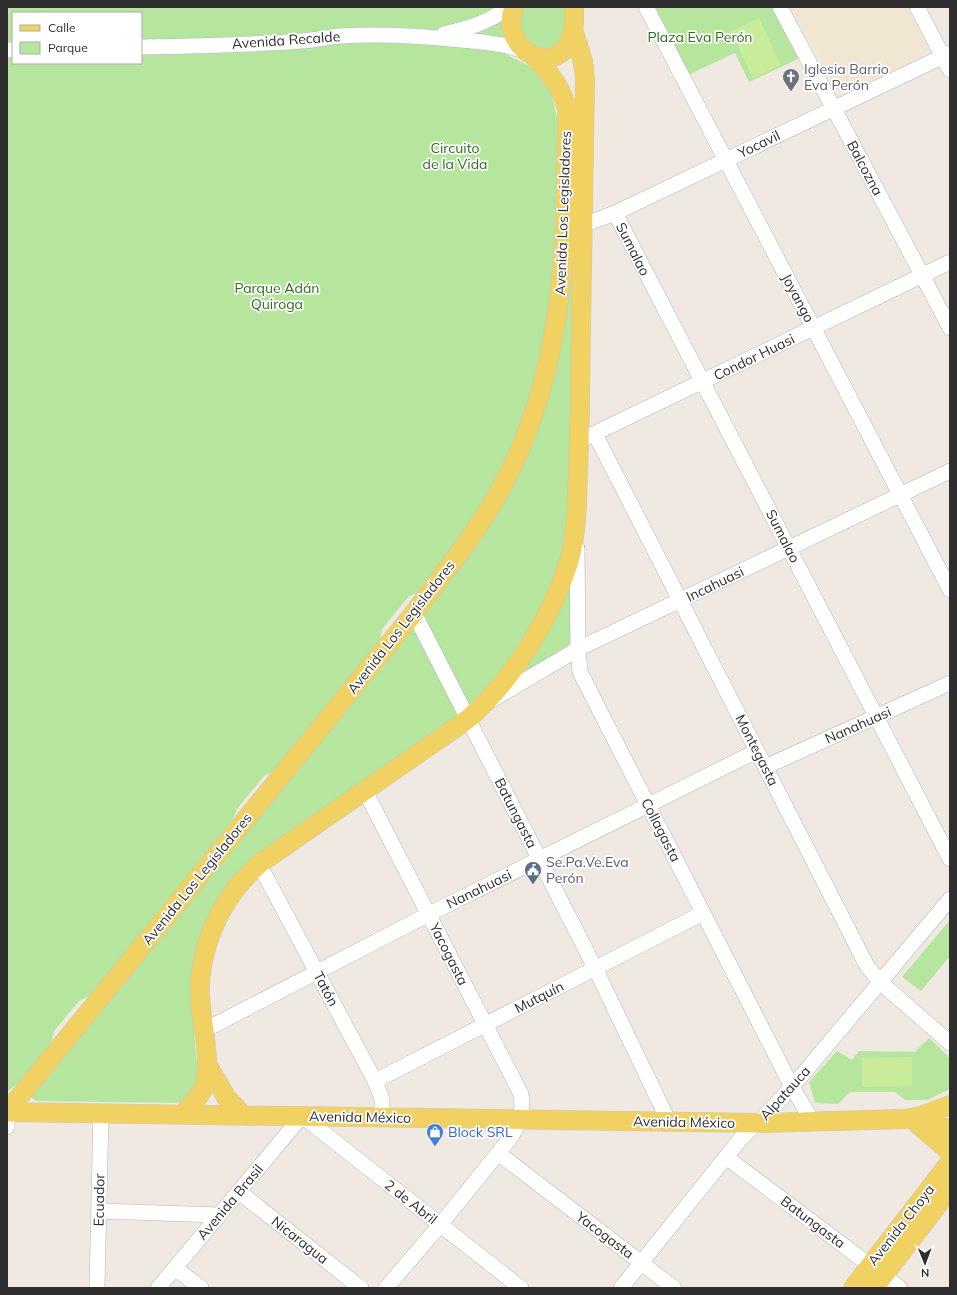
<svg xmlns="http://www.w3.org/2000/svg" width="957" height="1295" viewBox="0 0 957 1295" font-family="Mulish,sans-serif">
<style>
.education{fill:#f0e6d1}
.green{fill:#b6e59e;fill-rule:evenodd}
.pitch{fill:#c9ec9a}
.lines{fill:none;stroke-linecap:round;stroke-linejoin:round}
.minor-casing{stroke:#b4b7c1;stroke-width:16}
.major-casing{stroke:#c9c9c9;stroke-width:20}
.minor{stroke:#fff;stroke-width:15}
.major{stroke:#f2d163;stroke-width:19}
.labels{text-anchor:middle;stroke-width:3.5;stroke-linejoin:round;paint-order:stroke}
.park-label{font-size:14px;fill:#2c6e1b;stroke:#fff}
.street-label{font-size:14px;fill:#2e2e2e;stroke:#fff}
.worship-label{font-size:14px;fill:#5b616d;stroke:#fff;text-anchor:start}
.service-label{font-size:14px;fill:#4e5e75;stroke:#fff;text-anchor:start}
.shop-label{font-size:14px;fill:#366cbe;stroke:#fff;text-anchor:start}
</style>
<rect width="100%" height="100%" fill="#efe9e1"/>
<path class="education" d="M 792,7 L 906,7 L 929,50 L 926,55 L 845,92 L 836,89 Z"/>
<path class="green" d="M 7,7 L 503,7 L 505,54 L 522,62 L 535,70 L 551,92 L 559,125 L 559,223 L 544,347 L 529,402 L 511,452 L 479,511 L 423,591 L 409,596 L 382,629 L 380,642 L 276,770 L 264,776 L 237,809 L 233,819 L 213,847 L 93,994 L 79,1001 L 54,1031 L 50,1048 L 20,1082 L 7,1092 ZM 13,13 L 141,13 L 141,63 L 13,63 Z
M 522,7 L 565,7 L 567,15 L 561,40 L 550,50 L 535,48 C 522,34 518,27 522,7 Z
M 650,7 L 773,7 L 800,58 L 749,82 L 735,53 L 686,76 Z
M 575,238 L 569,519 L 561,559 L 554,585 L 527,637 L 480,697 L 456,719 L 231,884 L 194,1011 L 194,1035 L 198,1072 L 197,1085 L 182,1102 L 176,1103 L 36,1101 L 32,1098 L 30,1093 L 504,495 L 570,266 Z
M 572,574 L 571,641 L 569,645 L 510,684 Z
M 950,920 L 950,956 L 921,991 L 902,977 Z
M 929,1038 L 950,1058 L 950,1089 L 927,1100 L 905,1100 L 895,1092 L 850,1092 L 838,1104 L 815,1103 L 809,1082 L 837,1051 L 852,1060 L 859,1051 L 915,1052 Z"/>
<path class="pitch" d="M 759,18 L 781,65 L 753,78 L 731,31 Z
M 912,1057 L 912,1086 L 862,1087 L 862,1058 Z"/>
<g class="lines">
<defs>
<path id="minor" d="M 646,7 L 950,590
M 780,7 L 950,328
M 917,7 L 950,70
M 444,34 C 468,28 489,23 508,7
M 141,47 C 195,46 248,45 302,41 C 315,40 328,37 341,36 C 381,33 422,36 462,40 C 484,42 504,44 525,51
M 7,50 L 13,50
M 615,213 L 950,859
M 573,225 L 583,225 L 615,213 L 950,53
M 595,434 L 867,966 L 880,982 L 950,1043
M 585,438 L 950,262
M 577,548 L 578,649 L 580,672 L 792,1087 L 813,1122
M 414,613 L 595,968 L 669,1122
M 492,700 L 578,649 L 950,471
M 765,767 L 950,683
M 365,791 L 521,1094 L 522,1101 L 521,1119 L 511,1137 L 440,1225 L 386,1288
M 259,864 L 375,1081 L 382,1099 L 382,1117
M 203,1031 L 429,914 L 757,751
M 375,1081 L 703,913
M 7,1127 L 7,1112
M 498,1153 L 674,1288
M 726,1157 L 900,1288
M 239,1192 L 361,1288
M 99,1211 L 219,1215
M 175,1268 L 201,1288
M 97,1288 L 101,1113
M 158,1288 L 302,1116 L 521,1288
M 621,1288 L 742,1137 L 758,1123 L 792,1087 L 950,899"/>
<path id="major" d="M 514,7 C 498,50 558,82 572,35 C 575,26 574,16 574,7
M 207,1064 L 226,1097 L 243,1115
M 7,1112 L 414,613 C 443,574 474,536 498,494 C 551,401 565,293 566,188 C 566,170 567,151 567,133 C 567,126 568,116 567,109 C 562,88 548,70 533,56
M 7,1112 L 758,1123 L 905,1119 L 921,1116 L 950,1105
M 183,1114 C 191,1105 199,1098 204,1087 C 214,1060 197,1012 200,981 C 203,949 215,917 234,891 C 241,881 251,872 259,864 L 468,719 C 512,681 552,617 569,561 C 577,532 577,503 578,474 C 579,446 580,418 580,389 C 582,286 584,182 585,78 L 583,62 L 573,29
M 914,1121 L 950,1152
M 916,1121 L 950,1129
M 853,1288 L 950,1162
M 874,1288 L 950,1189"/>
</defs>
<use href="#minor" class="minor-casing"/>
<use href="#major" class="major-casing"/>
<use href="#minor" class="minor"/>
<use href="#major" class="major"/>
</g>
<defs>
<symbol id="church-pin" viewBox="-11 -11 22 30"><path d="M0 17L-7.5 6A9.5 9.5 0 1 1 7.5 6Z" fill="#6b7280" stroke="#fff"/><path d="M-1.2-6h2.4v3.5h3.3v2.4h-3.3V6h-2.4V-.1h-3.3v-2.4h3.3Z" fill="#fff"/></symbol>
<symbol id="civic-pin" viewBox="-11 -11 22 30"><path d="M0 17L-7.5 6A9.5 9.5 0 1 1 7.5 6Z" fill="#5c6f8a" stroke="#fff"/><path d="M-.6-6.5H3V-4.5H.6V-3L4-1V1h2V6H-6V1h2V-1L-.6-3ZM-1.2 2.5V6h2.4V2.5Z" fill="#fff"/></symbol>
<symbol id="shop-pin" viewBox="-11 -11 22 30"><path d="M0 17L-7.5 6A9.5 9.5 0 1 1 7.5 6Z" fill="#3f7fe0" stroke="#fff"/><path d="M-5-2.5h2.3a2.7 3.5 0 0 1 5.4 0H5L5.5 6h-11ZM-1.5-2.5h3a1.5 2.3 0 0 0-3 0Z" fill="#fff"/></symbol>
</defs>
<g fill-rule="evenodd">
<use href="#church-pin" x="781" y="67" width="20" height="27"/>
<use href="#civic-pin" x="523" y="860" width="20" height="27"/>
<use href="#shop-pin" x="425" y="1122" width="20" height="27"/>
</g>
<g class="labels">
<g class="park-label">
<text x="700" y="42">Plaza Eva Perón</text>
<text x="455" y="153">Circuito<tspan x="455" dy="16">de la Vida</tspan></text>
<text x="277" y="293">Parque Adán<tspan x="277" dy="16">Quiroga</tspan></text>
</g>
<g class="street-label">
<text transform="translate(286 40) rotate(-4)" y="5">Avenida Recalde</text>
<text transform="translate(759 144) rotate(-26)" y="5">Yocavil</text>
<text transform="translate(865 168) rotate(62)" y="5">Balcozna</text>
<text transform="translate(563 213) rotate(-88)" y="5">Avenida Los Legisladores</text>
<text transform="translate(633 249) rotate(63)" y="5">Sumalao</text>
<text transform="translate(798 298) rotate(62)" y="5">Joyango</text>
<text transform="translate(754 357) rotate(-26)" y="5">Condor Huasi</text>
<text transform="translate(783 536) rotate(63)" y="5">Sumalao</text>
<text transform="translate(715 584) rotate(-26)" y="5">Incahuasi</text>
<text transform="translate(401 627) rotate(-52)" y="5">Avenida Los Legisladores</text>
<text transform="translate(858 725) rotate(-24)" y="5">Nanahuasi</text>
<text transform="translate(757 750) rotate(63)" y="5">Montegasta</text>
<text transform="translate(516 813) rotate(63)" y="5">Batungasta</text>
<text transform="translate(661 830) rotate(63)" y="5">Collagasta</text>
<text transform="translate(197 879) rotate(-51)" y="5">Avenida Los Legisladores</text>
<text transform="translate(479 889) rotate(-26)" y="5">Nanahuasi</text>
<text transform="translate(449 954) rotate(63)" y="5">Yacogasta</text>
<text transform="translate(326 989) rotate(62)" y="5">Tatón</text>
<text transform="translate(539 997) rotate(-27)" y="5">Mutquín</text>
<text transform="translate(785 1093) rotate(-48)" y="5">Alpatauca</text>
<text transform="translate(360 1117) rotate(1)" y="5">Avenida México</text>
<text transform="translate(684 1122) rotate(1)" y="5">Avenida México</text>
<text transform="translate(99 1200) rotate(-89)" y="5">Ecuador</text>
<text transform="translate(230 1202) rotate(-50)" y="5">Avenida Brasil</text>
<text transform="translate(411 1202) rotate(38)" y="5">2 de Abril</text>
<text transform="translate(813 1222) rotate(37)" y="5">Batungasta</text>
<text transform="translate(901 1225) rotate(-52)" y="5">Avenida Choya</text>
<text transform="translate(605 1235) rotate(37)" y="5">Yacogasta</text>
<text transform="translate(300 1240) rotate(38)" y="5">Nicaragua</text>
</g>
<g class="worship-label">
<text x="804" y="74">Iglesia Barrio<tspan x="804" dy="16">Eva Perón</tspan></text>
</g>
<g class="service-label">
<text x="546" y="867">Se.Pa.Ve.Eva<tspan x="546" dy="16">Perón</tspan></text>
</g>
<g class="shop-label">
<text x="448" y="1137">Block SRL</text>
</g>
</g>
<rect width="957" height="1295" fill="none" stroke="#2e2e2e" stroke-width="16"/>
<rect x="12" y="12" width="130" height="52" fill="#ffffff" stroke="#ababab"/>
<rect x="20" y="25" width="20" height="6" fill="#f2d163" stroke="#ababab"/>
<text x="48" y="32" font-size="12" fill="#2e2e2e">Calle</text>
<rect x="20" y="42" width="20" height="12" fill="#b6e59e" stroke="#ababab"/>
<text x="48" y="52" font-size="12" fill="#2e2e2e">Parque</text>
<g transform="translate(925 1263) rotate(179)" stroke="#ffffff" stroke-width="3" paint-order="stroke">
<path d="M0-3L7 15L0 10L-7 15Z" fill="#2e2e2e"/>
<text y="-6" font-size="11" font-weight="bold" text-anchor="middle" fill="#2e2e2e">N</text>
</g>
</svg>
